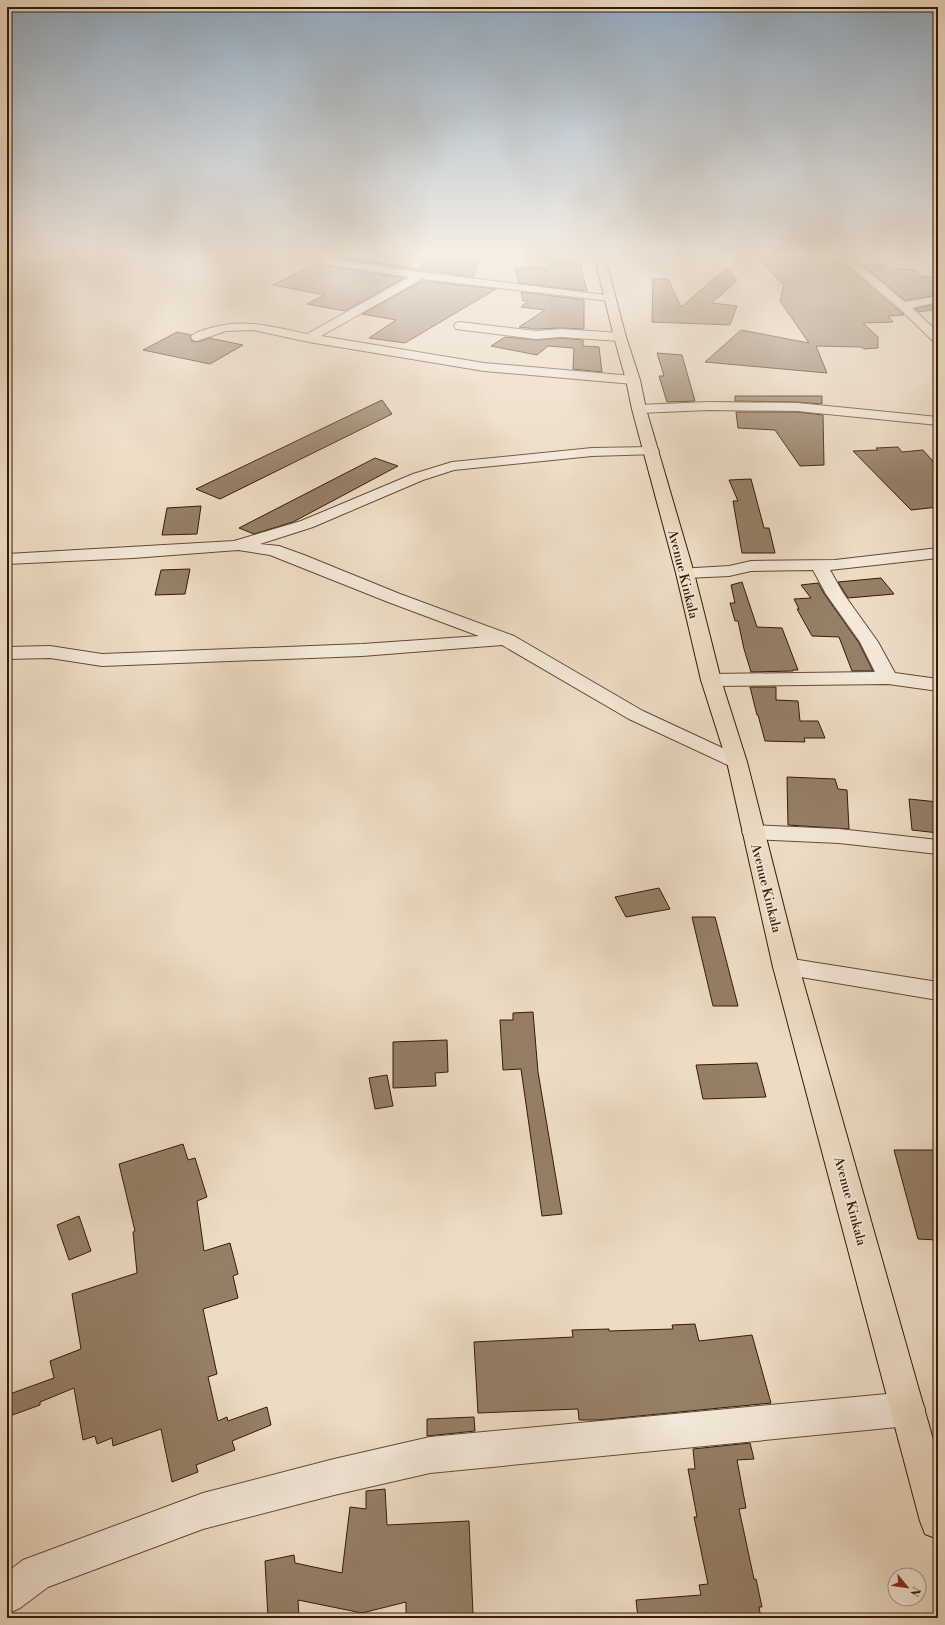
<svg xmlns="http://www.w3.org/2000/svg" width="945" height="1625" viewBox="0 0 945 1625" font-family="'Libre Bodoni',serif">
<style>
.building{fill:#957f67;stroke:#361a02}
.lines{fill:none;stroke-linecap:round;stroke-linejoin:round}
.minor-casing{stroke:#644a33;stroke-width:2}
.major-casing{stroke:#361a02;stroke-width:2}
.minor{fill:#f3e8d9;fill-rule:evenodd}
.major{fill:#eddcc5;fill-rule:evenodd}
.labels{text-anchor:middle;stroke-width:3.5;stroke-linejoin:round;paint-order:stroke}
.street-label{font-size:13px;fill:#361a02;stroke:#f3e8d9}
</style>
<rect width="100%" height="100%" fill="#eddcc5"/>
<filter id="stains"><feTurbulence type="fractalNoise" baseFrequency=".005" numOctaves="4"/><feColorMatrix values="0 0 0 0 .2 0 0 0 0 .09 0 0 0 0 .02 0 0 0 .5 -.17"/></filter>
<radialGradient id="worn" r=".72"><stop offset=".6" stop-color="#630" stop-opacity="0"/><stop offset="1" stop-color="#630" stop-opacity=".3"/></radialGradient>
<path class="building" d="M 337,254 L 420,270 L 421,254 L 480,254 L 473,277 L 329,257 Z
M 755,254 L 824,254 L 831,262 L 842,262 L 904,315 L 888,316 L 893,322 L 863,323 L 878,337 L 878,348 L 864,349 L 862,347 L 816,346 L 827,373 L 705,362 L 741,330 L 809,343 L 780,301 L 784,284 L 781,283 Z
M 546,259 L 579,259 L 587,291 L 519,283 L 515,268 L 549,268 Z
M 316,264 L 404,278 L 345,311 L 307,304 L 324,295 L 273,285 Z
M 884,264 L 891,269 L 916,270 L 920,276 L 932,277 L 938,286 L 938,295 L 905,300 L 863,265 Z
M 727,268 L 737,280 L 712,303 L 737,306 L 730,325 L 652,322 L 653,279 L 668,279 L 681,307 Z
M 422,281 L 496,289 L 405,343 L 369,338 L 396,320 L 362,314 Z
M 521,292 L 584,300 L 584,329 L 561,328 L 536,329 L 519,327 L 545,310 L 521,307 L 528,301 L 523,301 Z
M 938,304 L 938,309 L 919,312 L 915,309 Z
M 177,332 L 191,335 L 190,337 L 192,341 L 197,342 L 209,338 L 243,345 L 210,364 L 143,350 Z
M 505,337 L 536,340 L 561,338 L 583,340 L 583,346 L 599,347 L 602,372 L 573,369 L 574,348 L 548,346 L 537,355 L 491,346 Z
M 657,353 L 682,355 L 695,401 L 667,402 L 659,376 L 664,376 Z
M 735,396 L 822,396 L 822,404 L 797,402 L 735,401 Z
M 382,400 L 392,414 L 220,499 L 196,489 Z
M 736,412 L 797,412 L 823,415 L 824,465 L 800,466 L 775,430 L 738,428 Z
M 898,447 L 902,452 L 923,450 L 938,467 L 938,507 L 911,510 L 853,451 L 878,450 L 876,448 Z
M 375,458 L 398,466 L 293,522 L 254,534 L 239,528 Z
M 751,479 L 764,528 L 769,528 L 775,553 L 742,553 L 733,501 L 738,501 L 729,480 Z
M 201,506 L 197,534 L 162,535 L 167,508 Z
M 190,569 L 185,594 L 155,595 L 161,570 Z
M 881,578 L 894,594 L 848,598 L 838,582 Z
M 742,582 L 757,627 L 782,628 L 798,670 L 793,670 L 793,671 L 751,672 L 744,649 L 738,621 L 735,621 L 730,603 L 735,603 L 731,585 Z
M 818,583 L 825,595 L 859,643 L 873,671 L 852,671 L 839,637 L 812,636 L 797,609 L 799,609 L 794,599 L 811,598 L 801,585 Z
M 750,687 L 776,687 L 776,700 L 798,701 L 800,721 L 818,721 L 825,738 L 804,738 L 805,742 L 765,741 L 758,715 L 757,715 Z
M 787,777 L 835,779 L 838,789 L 847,790 L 849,829 L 788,825 Z
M 909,799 L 938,802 L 938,833 L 912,830 Z
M 659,888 L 670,909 L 626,917 L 615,897 Z
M 692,917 L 715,917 L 738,1006 L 713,1006 Z
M 533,1012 L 538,1072 L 562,1214 L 542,1216 L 521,1069 L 503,1070 L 500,1020 L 513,1020 L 513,1013 Z
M 447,1040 L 448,1072 L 435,1073 L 436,1086 L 393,1088 L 393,1042 Z
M 757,1063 L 766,1097 L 703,1099 L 696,1065 Z
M 387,1075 L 393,1106 L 375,1109 L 369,1078 Z
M 183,1144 L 188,1160 L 195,1158 L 207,1197 L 197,1201 L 204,1251 L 230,1243 L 238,1274 L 233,1276 L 238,1298 L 203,1309 L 217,1374 L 208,1377 L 218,1421 L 227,1417 L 228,1421 L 267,1407 L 271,1425 L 232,1441 L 235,1450 L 196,1465 L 198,1472 L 172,1482 L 161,1429 L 113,1446 L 112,1438 L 97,1444 L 95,1436 L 83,1440 L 74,1388 L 40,1402 L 40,1405 L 7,1417 L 7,1395 L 54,1378 L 50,1361 L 81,1349 L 72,1294 L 137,1273 L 133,1232 L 135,1231 L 119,1164 Z
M 894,1150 L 938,1150 L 938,1240 L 918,1239 Z
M 79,1216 L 91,1251 L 69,1260 L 57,1225 Z
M 695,1324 L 699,1341 L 752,1335 L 771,1403 L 598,1420 L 579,1420 L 578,1409 L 478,1413 L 474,1342 L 573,1337 L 572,1330 L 609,1329 L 609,1331 L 673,1329 L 672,1325 Z
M 474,1417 L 475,1431 L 427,1436 L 427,1419 Z
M 750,1443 L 754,1459 L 737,1460 L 746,1508 L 739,1509 L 754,1579 L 756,1579 L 762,1607 L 759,1607 L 761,1618 L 708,1618 L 707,1613 L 661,1618 L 638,1618 L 636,1600 L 701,1595 L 699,1585 L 708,1584 L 694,1517 L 697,1517 L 688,1469 L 695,1469 L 693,1449 Z
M 385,1489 L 387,1525 L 469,1521 L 473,1614 L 406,1617 L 406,1602 L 362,1613 L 298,1600 L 299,1618 L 268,1618 L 265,1561 L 294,1555 L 295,1563 L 342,1573 L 350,1507 L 366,1509 L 366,1491 Z"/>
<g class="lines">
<defs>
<path id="minor" d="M 276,254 L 297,254 L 404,270 L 614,296 L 616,298 L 614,300 L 610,301 L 422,279 L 321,336 L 484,363 L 633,376 L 638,377 L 640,380 L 638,383 L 633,384 L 484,371 L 309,342 L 253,330 L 226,331 L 197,341 L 193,340 L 191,337 C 194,332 202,331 207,329 C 243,317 272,327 307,334 L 409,277 L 281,257 Z
M 836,254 L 847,254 L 905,302 L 938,296 L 938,302 L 912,308 L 938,332 L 938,343 L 934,342 L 899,308 Z
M 460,322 L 536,331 L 561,329 L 620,333 L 624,334 L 626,337 L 624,340 L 620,341 L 561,337 L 536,339 L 456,329 L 454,326 L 456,323 Z
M 709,402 L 797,403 L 938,417 L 938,425 L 797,411 L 709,410 L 639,413 L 634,412 L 632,409 L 634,406 L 639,405 Z
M 652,447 L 657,448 L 659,451 L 657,454 L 592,456 L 454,470 L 423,480 L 313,527 L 260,544 L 279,546 L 304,555 L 400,594 L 514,636 L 643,711 L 744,758 L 747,762 L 744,766 L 737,768 L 730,766 L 629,719 L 502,645 L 362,656 L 102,666 L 50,658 L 7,659 L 7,647 L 50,646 L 102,654 L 362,644 L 479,636 L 388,602 L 270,555 L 238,550 L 133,558 L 7,564 L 7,554 L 234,541 L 301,521 L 413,474 L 452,462 L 592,448 Z
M 938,548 L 938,558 L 830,570 L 843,593 L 878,642 L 895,673 L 938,679 L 938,691 L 888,684 L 711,686 L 704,684 L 701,680 L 704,676 L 711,674 L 875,672 L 860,642 L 826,594 L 813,570 L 751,571 L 729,576 L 685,578 L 679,577 L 676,573 L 679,569 L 729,566 L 751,561 L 835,560 Z
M 753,825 L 839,829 L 938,840 L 938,854 L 839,843 L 753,839 L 745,837 L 742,832 L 745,827 Z
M 786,958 L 938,982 L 938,1000 L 777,973 L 773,967 L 777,961 Z
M 908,1392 L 920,1397 L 925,1409 L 920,1421 L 908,1426 L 430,1473 L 334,1495 L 203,1529 L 48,1587 L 20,1608 L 7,1614 L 7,1572 L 23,1560 L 203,1493 L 334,1459 L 430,1437 Z"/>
<path id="major" d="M 594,254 L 604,254 L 626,337 L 640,380 L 646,409 L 694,573 L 721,680 L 747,762 L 799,967 L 938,1457 L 938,1539 L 925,1534 L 920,1521 L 773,967 L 727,762 L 701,680 L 676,573 L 632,409 L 626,380 L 614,337 Z"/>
</defs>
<use href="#minor" class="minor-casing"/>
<use href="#major" class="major-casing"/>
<use href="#minor" class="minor"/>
<use href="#major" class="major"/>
</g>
<linearGradient id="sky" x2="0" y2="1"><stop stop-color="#91aac0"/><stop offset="0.53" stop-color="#f7efe5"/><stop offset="1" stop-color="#f7efe5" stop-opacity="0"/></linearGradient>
<rect width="945" height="481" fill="url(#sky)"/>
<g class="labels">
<g class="street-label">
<text transform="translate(684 574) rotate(76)" y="5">Avenue Kinkala</text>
<text transform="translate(767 888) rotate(76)" y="5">Avenue Kinkala</text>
<text transform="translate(851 1201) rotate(75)" y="5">Avenue Kinkala</text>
</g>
</g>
<rect width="945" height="1625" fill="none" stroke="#eddcc5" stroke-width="24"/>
<rect x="8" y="8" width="929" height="1609" fill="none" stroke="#361a02" stroke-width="2"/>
<rect x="12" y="12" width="921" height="1601" fill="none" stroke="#361a02"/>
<g transform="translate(907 1587) rotate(119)"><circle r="19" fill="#f3e8d9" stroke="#a79683"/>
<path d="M0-3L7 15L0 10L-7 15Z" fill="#8f2418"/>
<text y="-6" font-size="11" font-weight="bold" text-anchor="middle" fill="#361a02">N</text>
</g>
<rect width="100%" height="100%" filter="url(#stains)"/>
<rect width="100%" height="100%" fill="url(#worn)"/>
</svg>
